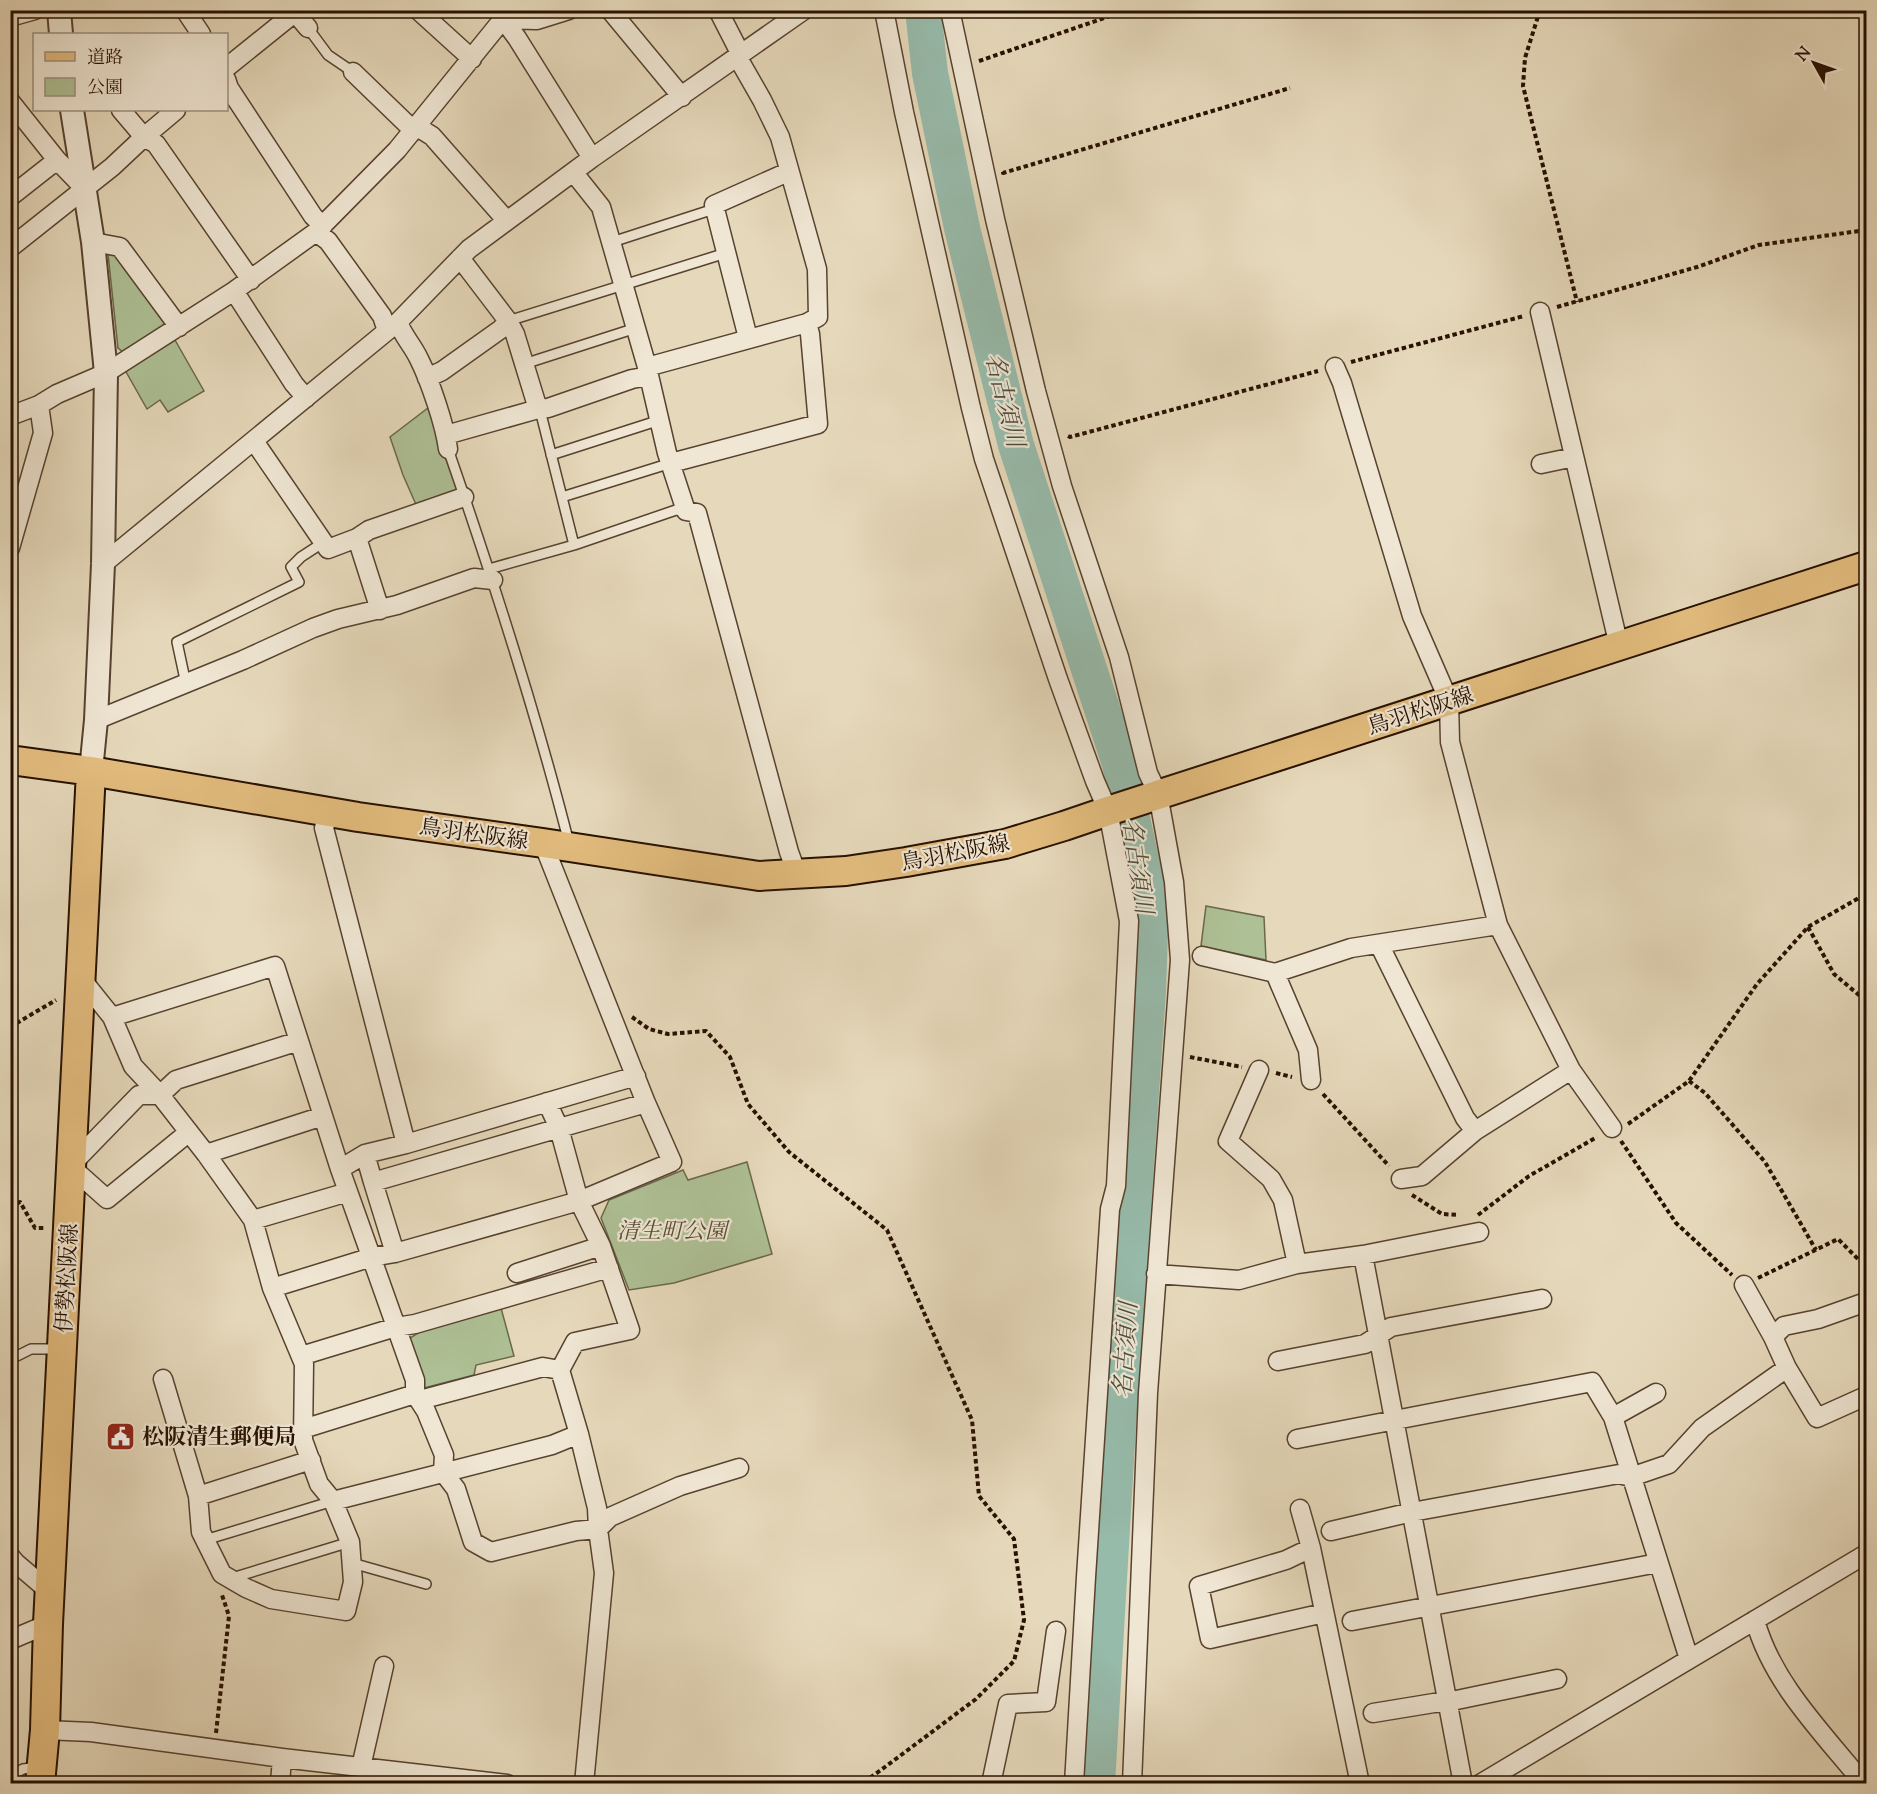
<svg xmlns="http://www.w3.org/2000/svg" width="1877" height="1794" viewBox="0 0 1877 1794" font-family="'Sorts Mill Goudy','Noto Serif JP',serif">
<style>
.green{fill:#aec095;stroke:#6a684a;stroke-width:1.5}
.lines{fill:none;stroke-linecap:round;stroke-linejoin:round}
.river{stroke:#97bbab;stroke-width:36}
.service-casing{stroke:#57422f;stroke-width:12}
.minor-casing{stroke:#57422f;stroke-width:21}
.tertiary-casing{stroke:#57422f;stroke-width:26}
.primary-casing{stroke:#271000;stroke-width:32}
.path{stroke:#271000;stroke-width:4;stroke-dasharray:4.5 3;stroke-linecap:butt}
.service{stroke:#efe6d3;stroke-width:9}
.minor{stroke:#efe6d3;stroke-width:18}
.tertiary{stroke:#efe6d3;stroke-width:22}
.primary{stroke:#e3bc7e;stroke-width:28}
.labels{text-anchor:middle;stroke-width:4.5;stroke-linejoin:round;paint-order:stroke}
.street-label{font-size:22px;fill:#271000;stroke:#efe6d3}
.park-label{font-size:22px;font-style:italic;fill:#564e34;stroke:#efe6d3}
.poi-label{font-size:22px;font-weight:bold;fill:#271000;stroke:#efe6d3;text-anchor:start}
.water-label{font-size:24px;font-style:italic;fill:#4e4c3c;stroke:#efe6d3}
</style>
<rect width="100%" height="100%" fill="#e6d9bb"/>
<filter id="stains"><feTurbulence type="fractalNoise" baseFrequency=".00333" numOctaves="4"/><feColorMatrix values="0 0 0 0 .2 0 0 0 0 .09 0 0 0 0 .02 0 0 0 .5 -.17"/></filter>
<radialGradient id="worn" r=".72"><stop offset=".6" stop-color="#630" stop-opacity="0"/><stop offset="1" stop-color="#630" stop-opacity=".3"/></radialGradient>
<path class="green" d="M 115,253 L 164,319 L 164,325 L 123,352 L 118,348 L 108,254 Z
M 175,340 L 204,391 L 168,412 L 160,400 L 147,409 L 125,370 Z
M 428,408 L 459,496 L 418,509 L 403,475 L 390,437 Z
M 1206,906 L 1264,917 L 1266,960 L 1201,946 Z
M 747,1162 L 772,1254 L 674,1283 L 629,1290 L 601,1218 L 609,1200 L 683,1170 L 688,1180 Z
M 501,1308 L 514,1356 L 476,1365 L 474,1375 L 424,1388 L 423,1381 L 407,1340 L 421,1331 Z"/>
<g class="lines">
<path class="river" d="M 923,10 L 930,73 L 962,228 L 1016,445 L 1120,764 L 1146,882 L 1150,933 L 1148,991 L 1118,1426 L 1097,1784"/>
<defs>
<path id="service" d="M 308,28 L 328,55 L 353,72
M 612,242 L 714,209
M 508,321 L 726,253
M 524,364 L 636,328
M 538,409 L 542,418 L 574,545
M 448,449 C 493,579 535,709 569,843
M 551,455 L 660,420
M 562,497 L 671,463
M 489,569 L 574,545 L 676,510 L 686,511
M 186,684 L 177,642 L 299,582 L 291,567 L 301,557 L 324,542
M 10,1354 L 12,1356 L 17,1356 L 31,1349 L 59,1349
M 205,1540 L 333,1501
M 352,1563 L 426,1584
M 232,1578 L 350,1542
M 10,1776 L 23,1769 L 39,1767"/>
<path id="minor" d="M 185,10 L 201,34
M 293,10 L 308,28
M 418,10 L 472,59
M 610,10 L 682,97
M 718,10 L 741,55
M 884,10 L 904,112 L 971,408 L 984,459 L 1058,679 L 1095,781 L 1108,811 L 1129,921 L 1116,1186 L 1110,1209 L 1086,1577 L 1074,1784
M 950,10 L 995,219 L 1036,391 L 1062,486 L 1119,657 L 1148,773 L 1158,794 L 1174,882 L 1180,960 L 1148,1393 L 1132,1784
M 10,17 L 35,10
M 503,19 L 517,38 L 592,158
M 503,19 L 537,20 L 569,10
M 226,68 L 298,10
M 353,72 L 413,130
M 226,79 L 229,88 L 313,216 L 323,226
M 10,101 L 57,160 L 85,189
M 121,110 L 144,137 L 156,144 L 251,280
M 416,126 L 432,136 L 507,221
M 574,173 L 601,207 L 647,367 L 667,453 L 686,511 L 697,513 L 789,852 L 797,874
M 10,197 L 57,160
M 316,232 L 328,241 L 382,316 L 387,331
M 93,242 L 120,247 L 179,327
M 10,248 L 112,167 L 144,137 L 176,110
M 460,258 L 508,321 L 515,334 L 538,409
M 234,291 L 294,384 L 306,398
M 1540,312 L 1619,646
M 398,322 C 404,338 412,344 419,359 C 430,381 445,425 448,449
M 748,338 L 714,205 L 788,172
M 647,367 L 807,323
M 1335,367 L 1342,383 L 1412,616 L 1449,701 L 1450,742 L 1498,925 L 1571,1070 L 1612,1128
M 427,378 L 442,371 L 501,329 L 508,321
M 10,416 L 39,405 L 57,394 L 106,373 L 234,291 L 316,232 L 397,150 L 503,19 L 505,10
M 446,435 L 538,409 L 548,408 L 632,379 L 649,376
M 254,441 L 328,549 L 357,538 L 369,530 L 464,497
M 671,463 L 818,424 L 810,334 L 807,323 L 818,317 L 817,269 L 780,137 L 762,100 L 738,58
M 1541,464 L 1574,457
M 357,538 L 380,610
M 10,548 L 43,433 L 39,405
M 103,564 L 398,322 L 469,249 L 592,158 L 804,10
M 96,720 L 243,660 L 313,628 L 338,619 L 397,605 L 474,578 L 493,580
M 329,812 L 324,828 L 406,1144
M 543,843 L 646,1103 L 672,1162 L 579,1201 L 601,1246 L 630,1330 L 575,1342 L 560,1370 L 579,1434 L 597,1508 L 598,1529 L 604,1573 L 584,1784
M 1379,944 L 1465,1118 L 1475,1131
M 1202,956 L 1275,973
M 80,977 L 112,1017 L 275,966 L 340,1169 L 415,1380 L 415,1394 L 426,1411 L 444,1455 L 443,1472 L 456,1489 L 473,1542 L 491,1552 L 576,1531 L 598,1529 L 610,1517 L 680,1486 L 739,1468
M 112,1017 L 133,1066 L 160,1095 L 206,1154 L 253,1220 L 272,1288 L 304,1364 L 303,1440 L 319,1484 L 333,1501 L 350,1542 L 353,1582 L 346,1611 L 271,1599 L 246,1588 L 222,1574 L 201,1532 L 198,1496 L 163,1379
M 1259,1070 L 1228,1141 L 1271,1179 L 1283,1200 L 1297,1264
M 1311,1080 L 1308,1050 L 1275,973 L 1351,948 L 1498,925
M 189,1132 L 107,1199 L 70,1166 L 139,1095 L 160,1095 L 176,1080 L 299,1041
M 206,1154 L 323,1116
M 365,1154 L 373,1182 L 646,1103
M 340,1169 L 365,1154 L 406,1144 L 636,1076
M 1401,1179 L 1422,1176 L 1475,1131 L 1571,1070
M 373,1182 L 395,1253
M 253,1220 L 348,1192
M 1363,1255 L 1463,1784
M 517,1273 L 601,1246
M 1156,1274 L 1239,1280 L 1297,1264 L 1363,1255 L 1479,1232
M 1744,1285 L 1773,1337
M 272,1288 L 372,1257 L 395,1253 L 579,1201 L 559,1128 L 547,1102
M 301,1356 L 396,1327 L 415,1324 L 609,1268
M 1278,1361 L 1365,1344 L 1391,1327 L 1542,1299
M 1787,1368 L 1773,1337 L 1784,1326 L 1818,1319 L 1866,1302
M 420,1400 L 543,1367 L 560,1370
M 1613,1417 L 1656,1393
M 303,1429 L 415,1394
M 1297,1439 L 1592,1382 L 1613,1417 L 1689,1659
M 198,1496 L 311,1460
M 333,1501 L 552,1445 L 579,1434
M 1300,1509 L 1311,1548 L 1360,1784
M 1331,1531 L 1412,1512 L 1619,1474 L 1631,1477 L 1669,1464 L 1702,1428 L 1787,1368 L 1817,1418 L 1866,1396
M 1311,1548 L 1286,1560 L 1199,1586 L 1210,1639 L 1324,1613
M 10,1556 L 16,1563 L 50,1592
M 1755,1620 C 1772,1683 1823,1733 1864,1784
M 1352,1621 L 1658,1563
M 10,1640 L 48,1624
M 1373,1713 L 1434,1703 L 1447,1702 L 1557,1679
M 45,1730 L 91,1732 L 282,1758 L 507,1784
M 361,1767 L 384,1666
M 280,1784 L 282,1758
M 991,1784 L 1008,1704 L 1046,1702 L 1056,1631
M 1480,1784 L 1866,1554"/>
<path id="tertiary" d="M 59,10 L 61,34
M 72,110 L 93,242 L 106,373 L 103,564 L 96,720 L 91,771"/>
<path id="primary" d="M 10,760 L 91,771 L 358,817 L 543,843 L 759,876 L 846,871 L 906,862 L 1005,844 L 1064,826 L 1108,811 L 1866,566
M 40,1784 L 45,1730 L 48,1624 L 91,771"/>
</defs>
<use href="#service" class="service-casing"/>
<use href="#minor" class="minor-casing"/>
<use href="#tertiary" class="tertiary-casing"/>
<use href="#primary" class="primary-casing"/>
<path class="path" d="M 1540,10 L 1525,58 L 1523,86 L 1577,302
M 979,61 L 1116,14
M 1003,172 L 1003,173 L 1290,88
M 1557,307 L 1697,267 L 1759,245 L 1866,230
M 1351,362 L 1524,316
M 1068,436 L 1070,437 L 1318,371
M 1808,927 L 1834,974 L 1866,1001
M 632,1017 L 649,1029 L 668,1034 L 706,1031 L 730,1057 L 748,1104 L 789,1152 L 887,1230 L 972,1420 L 979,1496 L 1014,1539 L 1024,1620 L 1014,1661 L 976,1699 L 881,1770 L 861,1784
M 10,1027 L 56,1000
M 1190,1057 L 1242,1067
M 1276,1073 L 1292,1077
M 1689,1081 L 1705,1093 L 1765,1162 L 1816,1250
M 1323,1094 L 1389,1166
M 1628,1124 L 1689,1081 L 1757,984 L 1808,927 L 1866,894
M 1621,1141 L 1676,1223 L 1732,1275
M 1412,1195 L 1442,1214 L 1459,1215
M 10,1207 L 20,1202 L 35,1228 L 46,1228
M 1478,1215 L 1529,1176 L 1597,1137
M 1758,1278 L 1838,1239 L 1866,1267
M 216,1733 L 229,1616 L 222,1595"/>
<use href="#service" class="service"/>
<use href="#minor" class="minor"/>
<use href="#tertiary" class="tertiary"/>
<use href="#primary" class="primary"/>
</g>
<defs>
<symbol id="civic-square" viewBox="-11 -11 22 22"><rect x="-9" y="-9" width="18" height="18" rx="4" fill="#8f2418" stroke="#efe6d3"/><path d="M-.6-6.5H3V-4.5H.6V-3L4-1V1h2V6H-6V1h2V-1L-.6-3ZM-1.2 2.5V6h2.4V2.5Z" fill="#fff"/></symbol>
</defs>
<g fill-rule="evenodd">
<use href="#civic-square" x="104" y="1420" width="33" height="33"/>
</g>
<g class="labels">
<g class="street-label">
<text transform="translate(1420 710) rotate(-18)" y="8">鳥羽松阪線</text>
<text transform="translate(474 833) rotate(8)" y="8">鳥羽松阪線</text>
<text transform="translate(955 852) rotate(-11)" y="8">鳥羽松阪線</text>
<text transform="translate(66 1278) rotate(-87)" y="8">伊勢松阪線</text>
</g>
<g class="park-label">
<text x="672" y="1238">清生町公園</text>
</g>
<g class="poi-label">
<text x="142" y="1444">松阪清生郵便局</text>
</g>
<g class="water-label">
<text transform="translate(1005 400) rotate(76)" y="8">名古須川</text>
<text transform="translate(1138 866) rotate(82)" y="8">名古須川</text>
<text transform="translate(1125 1350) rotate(-86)" y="8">名古須川</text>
</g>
</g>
<rect width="1877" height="1794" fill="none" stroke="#e6d9bb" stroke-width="36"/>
<rect x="12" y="12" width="1853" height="1770" fill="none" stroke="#271000" stroke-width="3"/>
<rect x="18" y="18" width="1841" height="1758" fill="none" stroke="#271000" stroke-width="1.5"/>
<rect x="33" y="33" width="195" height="78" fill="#efe6d3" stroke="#9f907f" stroke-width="1.5"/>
<rect x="45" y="52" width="30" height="9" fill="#e3bc7e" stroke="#9f907f" stroke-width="1.5"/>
<text x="87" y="63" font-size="18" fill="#271000">道路</text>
<rect x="45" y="78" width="30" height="18" fill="#aec095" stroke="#9f907f" stroke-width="1.5"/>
<text x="87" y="93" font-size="18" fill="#271000">公園</text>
<g transform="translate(1814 63) rotate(310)" stroke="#efe6d3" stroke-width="4.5" paint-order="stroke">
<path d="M0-4.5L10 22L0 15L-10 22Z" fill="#271000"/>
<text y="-9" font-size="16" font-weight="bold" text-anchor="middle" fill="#271000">N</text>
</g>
<rect width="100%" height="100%" filter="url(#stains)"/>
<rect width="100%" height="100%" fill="url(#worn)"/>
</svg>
